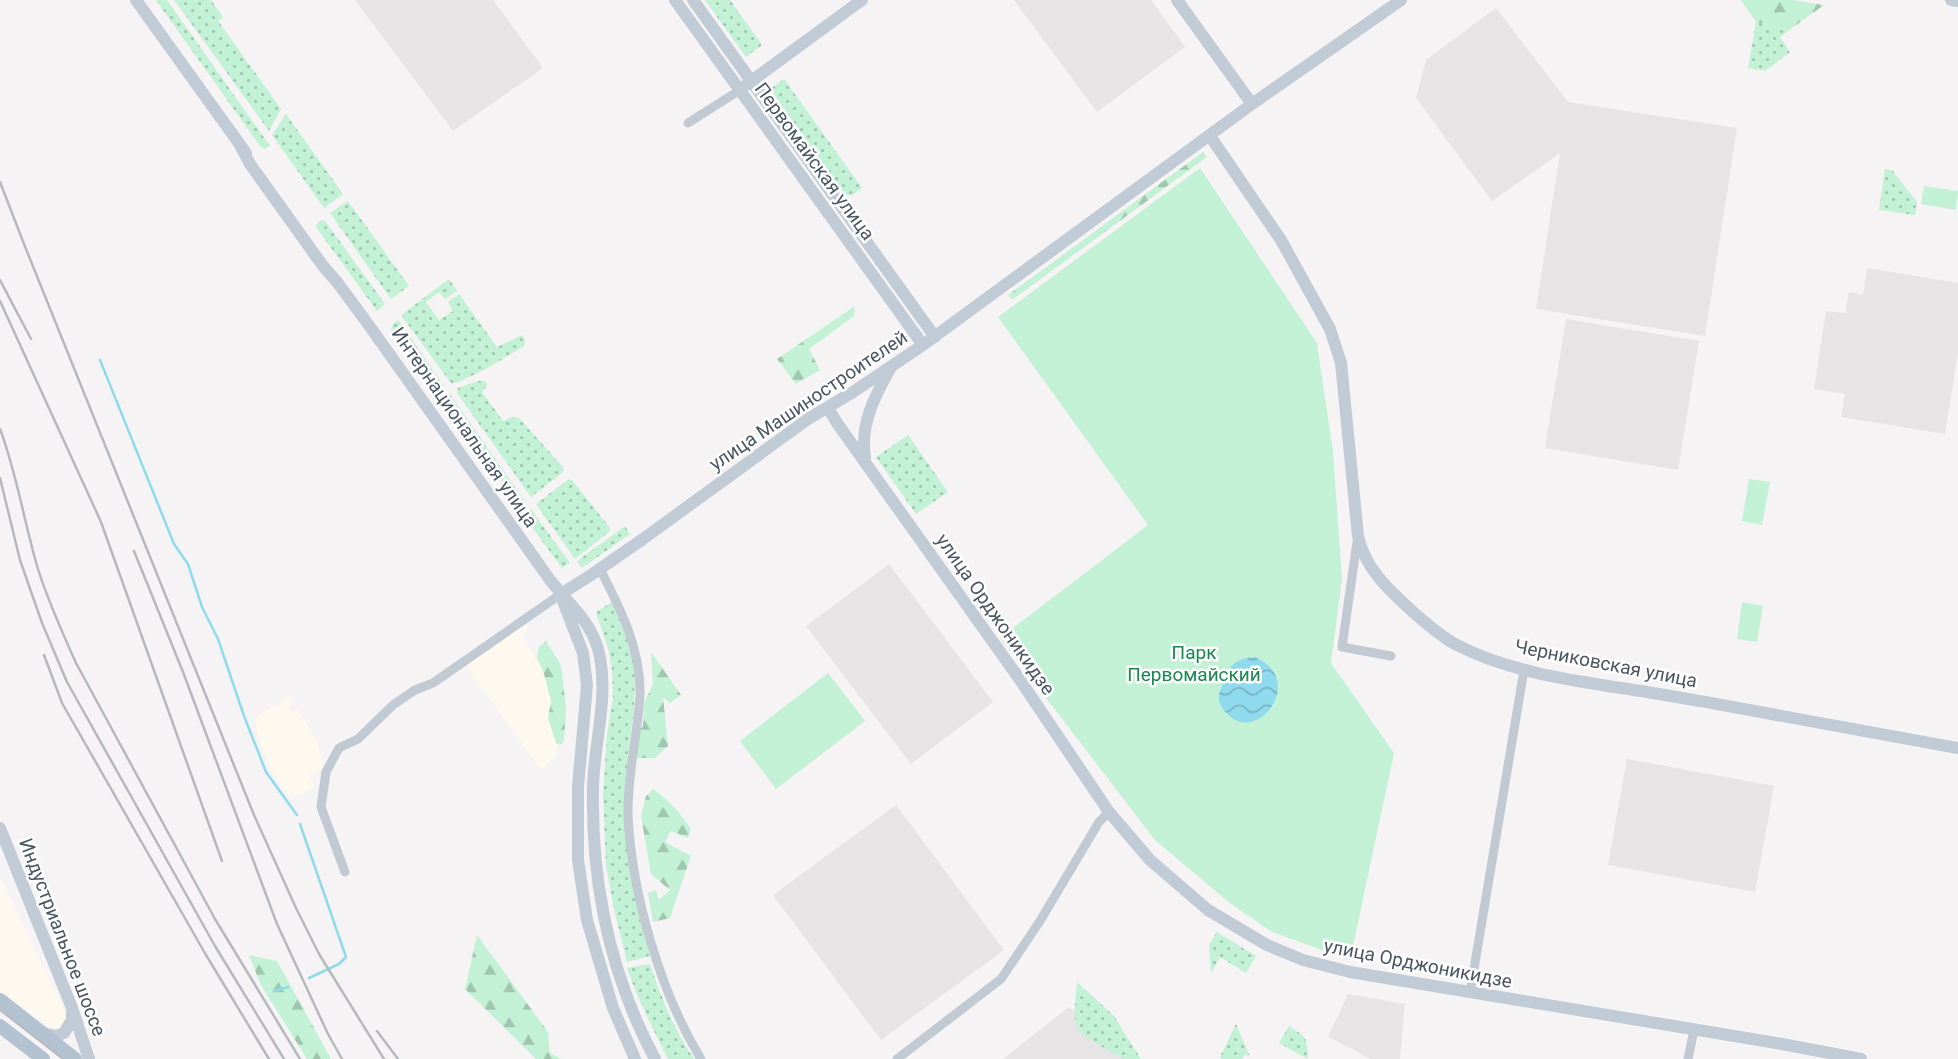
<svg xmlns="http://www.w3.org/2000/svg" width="1958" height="1059" viewBox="0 0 1958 1059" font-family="Roboto,sans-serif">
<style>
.commercial{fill:#fdf9ef}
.education{fill:#e6e4e5}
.grass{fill:url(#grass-dots)}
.forest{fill:url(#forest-firs)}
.green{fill:#c3f1d5}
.water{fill:url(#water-waves)}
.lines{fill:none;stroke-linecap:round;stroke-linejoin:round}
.stream{stroke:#90daee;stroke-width:2.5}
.street{stroke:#c1cad2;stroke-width:9}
.secondary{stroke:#c1cbd6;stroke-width:12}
.primary{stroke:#b3c2d1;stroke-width:14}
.tram{stroke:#b5b8bd;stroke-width:2}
.rail{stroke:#b5b8bd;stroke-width:2.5}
.labels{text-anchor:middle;stroke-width:5;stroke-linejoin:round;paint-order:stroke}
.street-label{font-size:19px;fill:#4a5661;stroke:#fff}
.park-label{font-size:19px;fill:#17864f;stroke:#fff}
</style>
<defs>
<pattern id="grass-dots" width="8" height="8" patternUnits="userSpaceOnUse" patternTransform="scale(1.75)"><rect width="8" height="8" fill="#c3f1d5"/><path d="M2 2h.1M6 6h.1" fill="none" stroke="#a0c6b0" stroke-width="1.8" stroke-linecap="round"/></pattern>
<pattern id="forest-firs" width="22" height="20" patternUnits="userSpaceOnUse" patternTransform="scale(1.75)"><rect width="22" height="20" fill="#c3f1d5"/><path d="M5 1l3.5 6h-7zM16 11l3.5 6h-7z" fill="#a0c6b0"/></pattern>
<pattern id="water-waves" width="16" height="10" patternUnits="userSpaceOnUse" patternTransform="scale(1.75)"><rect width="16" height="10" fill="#90daee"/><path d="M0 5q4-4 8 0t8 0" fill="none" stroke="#78b4c4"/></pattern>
</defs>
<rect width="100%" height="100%" fill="#f5f3f3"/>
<path class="commercial" d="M 528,623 L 524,640 L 537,662 L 544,667 L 554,703 L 558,742 L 555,758 L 540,769 L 466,666 Z
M 290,697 L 293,702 L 288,706 L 293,713 L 298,710 L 317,742 L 324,769 L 309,774 L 315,787 L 291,799 L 271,770 L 258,736 L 254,718 Z
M 0,878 L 65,1011 L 64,1025 L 58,1028 L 47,1025 L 0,991 Z"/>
<path class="education" d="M 355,0 L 493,0 L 543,68 L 453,131 Z
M 1014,0 L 1151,0 L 1185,47 L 1097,112 Z
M 1496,8 L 1568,102 L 1737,128 L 1705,336 L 1536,309 L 1560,153 L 1492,201 L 1416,98 L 1426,60 Z
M 1867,268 L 1958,283 L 1958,352 L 1945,434 L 1841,417 L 1845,394 L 1814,389 L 1826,311 L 1845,313 L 1849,292 L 1863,295 Z
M 1566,319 L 1699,341 L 1678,470 L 1545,448 Z
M 889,564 L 993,702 L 911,764 L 806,626 Z
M 1627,759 L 1774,786 L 1755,892 L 1608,865 Z
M 896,805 L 1004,950 L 881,1040 L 773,895 Z
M 1348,994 L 1405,1004 L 1400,1059 L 1371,1059 L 1328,1037 Z
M 1069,1007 L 1127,1059 L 1003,1059 Z"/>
<path class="grass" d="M 156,0 L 167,0 L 270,146 L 264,149 L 260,146 Z
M 174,0 L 211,0 L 223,17 L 218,21 L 281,109 L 269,131 Z
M 705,0 L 730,0 L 762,45 L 746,57 Z
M 1756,22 L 1789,30 L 1780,37 L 1790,52 L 1765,71 L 1748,68 Z
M 784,79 L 862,188 L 852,195 L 845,195 L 770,89 Z
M 286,114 L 343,194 L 324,208 L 272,135 Z
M 1885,169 L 1892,170 L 1917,202 L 1915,215 L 1879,210 Z
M 348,201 L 409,286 L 391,299 L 330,213 Z
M 321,220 L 325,221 L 385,304 L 377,311 L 316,227 L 317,224 Z
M 449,279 L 457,291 L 445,299 L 439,292 L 426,302 L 439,320 L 453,311 L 448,302 L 459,294 L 497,347 L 522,335 L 525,340 L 524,346 L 486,369 L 456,383 L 451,383 L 401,315 Z
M 398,320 L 444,386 L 436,390 L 433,388 L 391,330 L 393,324 Z
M 478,381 L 485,381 L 487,384 L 486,388 L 482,392 L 503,421 L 512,417 L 519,418 L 562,466 L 564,470 L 562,473 L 531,497 L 457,393 L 458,388 Z
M 449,393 L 526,503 L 518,505 L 443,399 Z
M 908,435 L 948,492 L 916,514 L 876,457 Z
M 569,479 L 572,480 L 610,528 L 610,531 L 575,559 L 536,504 Z
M 531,509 L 570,563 L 562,568 L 523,515 Z
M 625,526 L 630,534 L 582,568 L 577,561 Z
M 612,602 L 630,646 L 635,672 L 634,707 L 628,758 L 625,801 L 637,904 L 650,956 L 627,962 L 614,909 L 606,865 L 603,794 L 607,735 L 613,698 L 612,670 L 609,652 L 596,612 Z
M 1217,932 L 1256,956 L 1246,973 L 1220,957 L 1211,973 L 1209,945 Z
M 650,964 C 661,997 674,1030 694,1059 L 668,1059 C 653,1029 638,1000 627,968 Z
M 1077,982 L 1114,1016 L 1141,1059 L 1123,1059 L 1086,1037 L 1078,1029 L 1074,1015 Z
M 1236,1024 L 1250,1057 L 1245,1054 L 1242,1059 L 1222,1059 L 1220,1057 Z
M 1289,1026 C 1307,1038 1307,1037 1308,1059 L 1279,1043 Z"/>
<path class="forest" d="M 1741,0 L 1793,0 L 1824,5 L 1789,30 L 1756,22 Z
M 1203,152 L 1207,157 L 1012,300 L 1008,295 Z
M 855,306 L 854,316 L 809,349 L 820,370 L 796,384 L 777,359 Z
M 546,641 L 561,665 L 566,708 L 564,740 L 561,745 L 556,743 L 548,718 L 551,701 L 543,670 L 537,658 L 539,647 Z
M 651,652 L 681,695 L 670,703 L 663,697 L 668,746 L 655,758 L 637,758 L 635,748 L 638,733 L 643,726 L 644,703 L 653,684 Z
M 653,789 C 669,800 680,813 691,829 L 688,838 L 671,831 L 665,842 L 691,856 L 670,918 L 653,922 L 648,893 L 656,890 L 659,900 L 670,890 L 651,874 L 641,816 L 646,796 Z
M 477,935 L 548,1032 L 550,1053 L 561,1059 L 536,1059 L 465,989 Z
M 249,955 L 277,961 L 331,1059 L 307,1059 L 261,985 Z"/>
<path class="green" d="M 1200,168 L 1317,343 L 1333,452 L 1342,579 L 1331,663 L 1394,753 L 1350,960 L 1272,932 L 1231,904 L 1155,840 L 1000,638 L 1148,525 L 998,317 Z
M 1924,186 L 1958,191 L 1956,210 L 1921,204 Z
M 1749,479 L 1770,482 L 1762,525 L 1742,521 Z
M 1742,602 L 1763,606 L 1757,642 L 1737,639 Z
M 828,673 L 865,721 L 776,789 L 740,741 Z"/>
<path class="water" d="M 1255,657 C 1305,679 1262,739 1232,718 C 1226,713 1221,708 1219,701 C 1218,695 1220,692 1222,686 C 1228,666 1234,659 1255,657 Z"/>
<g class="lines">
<path class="stream" d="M 100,360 L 174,544 L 188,564 L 202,607 L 218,639 L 244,716 L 266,772 L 297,815
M 300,824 L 346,957 L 339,964 L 309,978
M 274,991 L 288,987"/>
<path class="street" d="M 688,123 L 740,90
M 1357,542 L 1342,647 L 1391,656
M 600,569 C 620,608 641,649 640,694 C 638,735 627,774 628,816 C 632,894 660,992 701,1059
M 345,872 L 321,807 L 326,772 L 339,748 L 358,739 L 393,705 L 415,690 L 433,683 L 561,594
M 1470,993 L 1524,670
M 897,1059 L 1001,979 L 1040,921 L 1099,822 L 1109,812
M 1688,1059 L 1694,1030"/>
<path class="secondary" d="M 136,0 L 246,153
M 675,0 L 923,345
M 693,0 L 935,337
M 1177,0 L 1252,104
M 1951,0 L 1958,1
M 746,85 L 862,0
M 1210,136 L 1281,240 L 1330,329 L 1341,363 L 1358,536 C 1365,569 1389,590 1413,612 C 1426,623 1439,635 1455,644 C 1517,677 1597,683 1665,695 C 1763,712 1861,730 1958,748
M 241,147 L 250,164 L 323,266 L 337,282 L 368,324 L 550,580 C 568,603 590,620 598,649 C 610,694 594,742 593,787 C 591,882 610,975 655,1059
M 828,408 L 837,423 L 1018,677 L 1109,812 L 1150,860 L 1208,910 L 1267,945 L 1303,960 L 1350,972 L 1782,1044 L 1861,1059
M 865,457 C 860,425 874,397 890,369
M 561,594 L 591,575 L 643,539 L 808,419 L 853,392 L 923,345 L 1252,104 L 1401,0
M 563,601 L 583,653 L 587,685 L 578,787 L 578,860 L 587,920 L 613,1008 L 635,1059
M 0,828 L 72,1008 L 89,1059
M 43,1033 L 56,1036 L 64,1033 L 72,1020 L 72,1012"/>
<path class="primary" d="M 0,1000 L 75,1059
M 0,1026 L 43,1059"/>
<path class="tram" d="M 0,1010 L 63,1059"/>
<path class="rail" d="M 0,182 L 24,244 L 254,815 L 296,908 L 319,954 L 384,1059
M 0,280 L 31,339
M 0,301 L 101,522 L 222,861
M 0,429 C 17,474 24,522 38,569 C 48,601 62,632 76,663 L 215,919 L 300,1059
M 0,478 L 20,560 L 42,623 L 67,682 L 215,946 L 284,1059
M 134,551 L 183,672 L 277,924 L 328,1034 L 342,1059
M 44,655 L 62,703 L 206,955 L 269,1059
M 377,1031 L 398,1059"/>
</g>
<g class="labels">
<g class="street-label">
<text transform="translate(815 161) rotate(54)" y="7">Первомайская улица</text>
<text transform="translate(808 400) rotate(-34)" y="7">улица Машиностроителей</text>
<text transform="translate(465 427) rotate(55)" y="7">Интернациональная улица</text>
<text transform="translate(996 614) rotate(55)" y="7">улица Орджоникидзе</text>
<text transform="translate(1606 663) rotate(11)" y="7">Черниковская улица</text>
<text transform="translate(63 937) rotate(69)" y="7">Индустриальное шоссе</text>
<text transform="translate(1418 963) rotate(11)" y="7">улица Орджоникидзе</text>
</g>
<g class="park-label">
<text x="1194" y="659">Парк<tspan x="1194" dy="22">Первомайский</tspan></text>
</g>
</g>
</svg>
